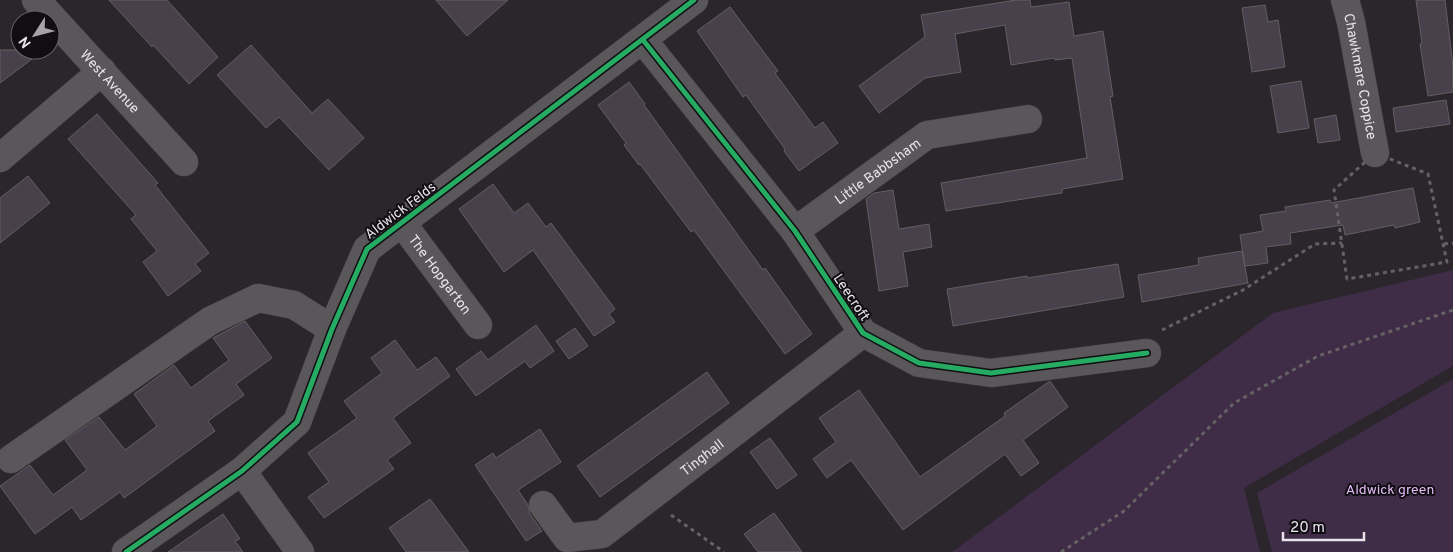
<svg xmlns="http://www.w3.org/2000/svg" width="1453" height="552" viewBox="0 0 1453 552" font-family="Overpass,sans-serif">
<style>
.green{fill:#3f2c47}
.building{fill:#48404b;stroke:#625f63}
.lines{fill:none;stroke-linecap:round;stroke-linejoin:round}
.minor-casing{stroke:#444145;stroke-width:29}
.path{stroke:#646265;stroke-width:3;stroke-dasharray:4 4;stroke-linecap:butt}
.minor{stroke:#595759;stroke-width:28}
.cycleway-casing{stroke:#110e13;stroke-width:8}
.cycleway{stroke:#26ab63;stroke-width:5}
.labels{text-anchor:middle;stroke-width:4;stroke-linejoin:round;paint-order:stroke}
.street-label{font-size:14px;fill:#e9e4ec;stroke:#110e13}
.park-label{font-size:14px;fill:#e4baf5;stroke:#110e13}
</style>
<rect width="100%" height="100%" fill="#2a262b"/>
<path class="green" d="M 1453,270 L 1453,366 L 1244,488 L 1260,552 L 952,552 L 1273,313 Z
M 1453,379 L 1453,552 L 1272,552 L 1257,493 Z"/>
<path class="building" d="M 109,0 L 167,0 L 218,57 L 189,84 L 153,45 L 152,47 Z
M 436,0 L 508,0 L 467,36 Z
M 1016,0 L 1030,0 L 1031,7 L 1069,2 L 1074,36 L 1103,31 L 1113,96 L 1110,97 L 1123,179 L 1062,189 L 1062,193 L 946,211 L 941,183 L 1087,158 L 1072,58 L 1055,60 L 1054,58 L 1011,65 L 1005,25 L 955,34 L 961,72 L 925,78 L 879,113 L 859,86 L 925,37 L 921,15 Z
M 1416,0 L 1445,0 L 1453,66 L 1453,92 L 1428,96 L 1420,44 L 1422,43 Z
M 1265,5 L 1268,22 L 1278,20 L 1285,67 L 1252,72 L 1242,8 Z
M 730,7 L 778,71 L 775,73 L 815,128 L 823,122 L 838,143 L 799,171 L 784,151 L 785,149 L 746,95 L 743,97 L 697,31 Z
M 251,45 L 312,113 L 328,99 L 364,138 L 329,170 L 279,117 L 266,128 L 217,75 Z
M 0,50 L 44,50 L 0,83 Z
M 1301,81 L 1309,128 L 1278,133 L 1270,86 Z
M 629,82 L 645,104 L 644,105 L 763,270 L 765,268 L 812,334 L 785,354 L 694,230 L 691,232 L 640,164 L 639,165 L 624,145 L 626,143 L 598,105 Z
M 1446,100 L 1450,124 L 1396,132 L 1393,108 Z
M 97,114 L 158,183 L 155,185 L 209,253 L 195,264 L 201,271 L 168,296 L 143,262 L 157,251 L 131,219 L 136,215 L 68,139 Z
M 1336,115 L 1340,140 L 1318,143 L 1314,119 Z
M 28,176 L 50,203 L 0,243 L 0,198 Z
M 493,184 L 514,213 L 528,203 L 546,227 L 551,223 L 615,309 L 609,314 L 615,322 L 594,336 L 533,250 L 504,272 L 459,209 Z
M 1413,188 L 1420,222 L 1395,228 L 1394,225 L 1345,235 L 1343,225 L 1290,233 L 1291,244 L 1266,247 L 1268,263 L 1245,266 L 1240,235 L 1263,231 L 1260,215 L 1286,211 L 1285,207 L 1330,200 L 1331,203 Z
M 893,190 L 899,229 L 929,224 L 932,247 L 903,252 L 908,286 L 879,291 L 866,199 L 874,193 Z
M 1242,251 L 1248,283 L 1142,302 L 1138,275 L 1199,265 L 1198,258 Z
M 1118,264 L 1124,297 L 953,326 L 947,289 L 1027,276 L 1027,278 Z
M 245,321 L 272,358 L 236,384 L 244,395 L 208,421 L 215,431 L 124,498 L 120,492 L 81,520 L 72,507 L 35,534 L 0,486 L 30,465 L 53,495 L 87,470 L 65,440 L 99,417 L 125,450 L 157,426 L 134,394 L 174,365 L 191,388 L 229,360 L 213,338 Z
M 536,325 L 554,351 L 530,368 L 525,361 L 476,396 L 456,369 L 481,351 L 488,360 Z
M 575,328 L 588,346 L 569,359 L 556,341 Z
M 395,340 L 417,370 L 436,357 L 450,376 L 393,418 L 411,443 L 387,460 L 394,469 L 324,518 L 308,497 L 329,482 L 308,453 L 357,418 L 344,401 L 382,373 L 371,358 Z
M 707,372 L 729,403 L 600,497 L 577,466 Z
M 1050,381 L 1068,407 L 1023,440 L 1039,463 L 1021,476 L 1005,454 L 903,530 L 851,460 L 827,478 L 813,459 L 836,442 L 819,418 L 859,390 L 920,477 L 1005,416 L 1004,413 Z
M 540,429 L 561,462 L 518,490 L 528,505 L 530,514 L 542,531 L 526,541 L 475,465 L 493,453 L 496,458 Z
M 770,438 L 797,475 L 777,489 L 750,452 Z
M 430,499 L 469,552 L 406,552 L 389,528 Z
M 774,513 L 802,552 L 758,552 L 744,534 Z
M 223,514 L 240,539 L 235,541 L 243,552 L 168,552 Z"/>
<g class="lines">
<defs>
<g id="minor">
<path id="s1" d="M 36,0 L 184,162"/>
<path id="s2" d="M 1345,0 L 1351,22 L 1375,153"/>
<path d="M 643,40 L 795,231 L 863,333 L 919,363 L 991,373 L 1147,353"/>
<path d="M 0,158 L 102,71"/>
<path id="s3" d="M 402,223 L 478,325"/>
<path id="s4" d="M 795,231 L 927,135 L 1028,119"/>
<path d="M 11,459 L 210,321 L 258,298 L 294,305 L 332,329"/>
<path d="M 242,471 L 300,552"/>
<path id="s5" d="M 543,505 L 567,538 L 602,534 L 863,333"/>
<path d="M 126,552 L 242,471 L 297,422 L 332,329 L 367,249 L 694,0"/>
</g>
</defs>
<use href="#minor" class="minor-casing"/>
<path class="path" d="M 1375,153 L 1428,174 L 1447,262 L 1347,279 L 1334,190 Z
M 1444,244 L 1453,243
M 1162,330 L 1243,290 L 1315,244 L 1342,243
M 671,515 L 724,552
M 1061,552 L 1124,511 L 1234,403 L 1318,356 L 1453,310"/>
<use href="#minor" class="minor"/>
<defs>
<path id="cycleway" d="M 643,40 L 795,231 L 863,333 L 919,363 L 991,373 L 1147,353
M 126,552 L 242,471 L 297,422 L 332,329 L 367,249 L 694,0"/>
</defs>
<use href="#cycleway" class="cycleway-casing"/>
<use href="#cycleway" class="cycleway"/>
</g>
<g class="labels">
<g class="street-label">
<text dy="5" stroke="none"><textPath href="#s2" startOffset="78">Chawkmare Coppice</textPath></text>
<text dy="5" stroke="none"><textPath href="#s1" startOffset="110">West Avenue</textPath></text>
<text dy="5" stroke="none"><textPath href="#s4" startOffset="102">Little Babbsham</textPath></text>
<text transform="translate(400 210) rotate(-37)" y="5">Aldwick Felds</text>
<text dy="5" stroke="none"><textPath href="#s3" startOffset="64">The Hopgarton</textPath></text>
<text transform="translate(852 297) rotate(56)" y="5">Leecroft</text>
<text dy="5" stroke="none"><textPath href="#s5" startOffset="202">Tinghall</textPath></text>
</g>
<g class="park-label">
<text x="1390" y="494">Aldwick green</text>
</g>
</g>
<g transform="translate(35 35) rotate(234)"><circle r="24" fill="#110e13" stroke="#67646a"/>
<path d="M0-4L9 19L0 12L-9 19Z" fill="#a6a2a8"/>
<text y="-8" font-size="14" font-weight="bold" text-anchor="middle" fill="#e9e4ec">N</text>
</g>
<path d="M1283 532v8h81v-8" fill="none" stroke="#e9e4ec" stroke-width="2.5"/>
<text x="1290" y="532" font-size="15" fill="#e9e4ec" stroke="#110e13" stroke-width="4" paint-order="stroke">20 m</text>
</svg>
